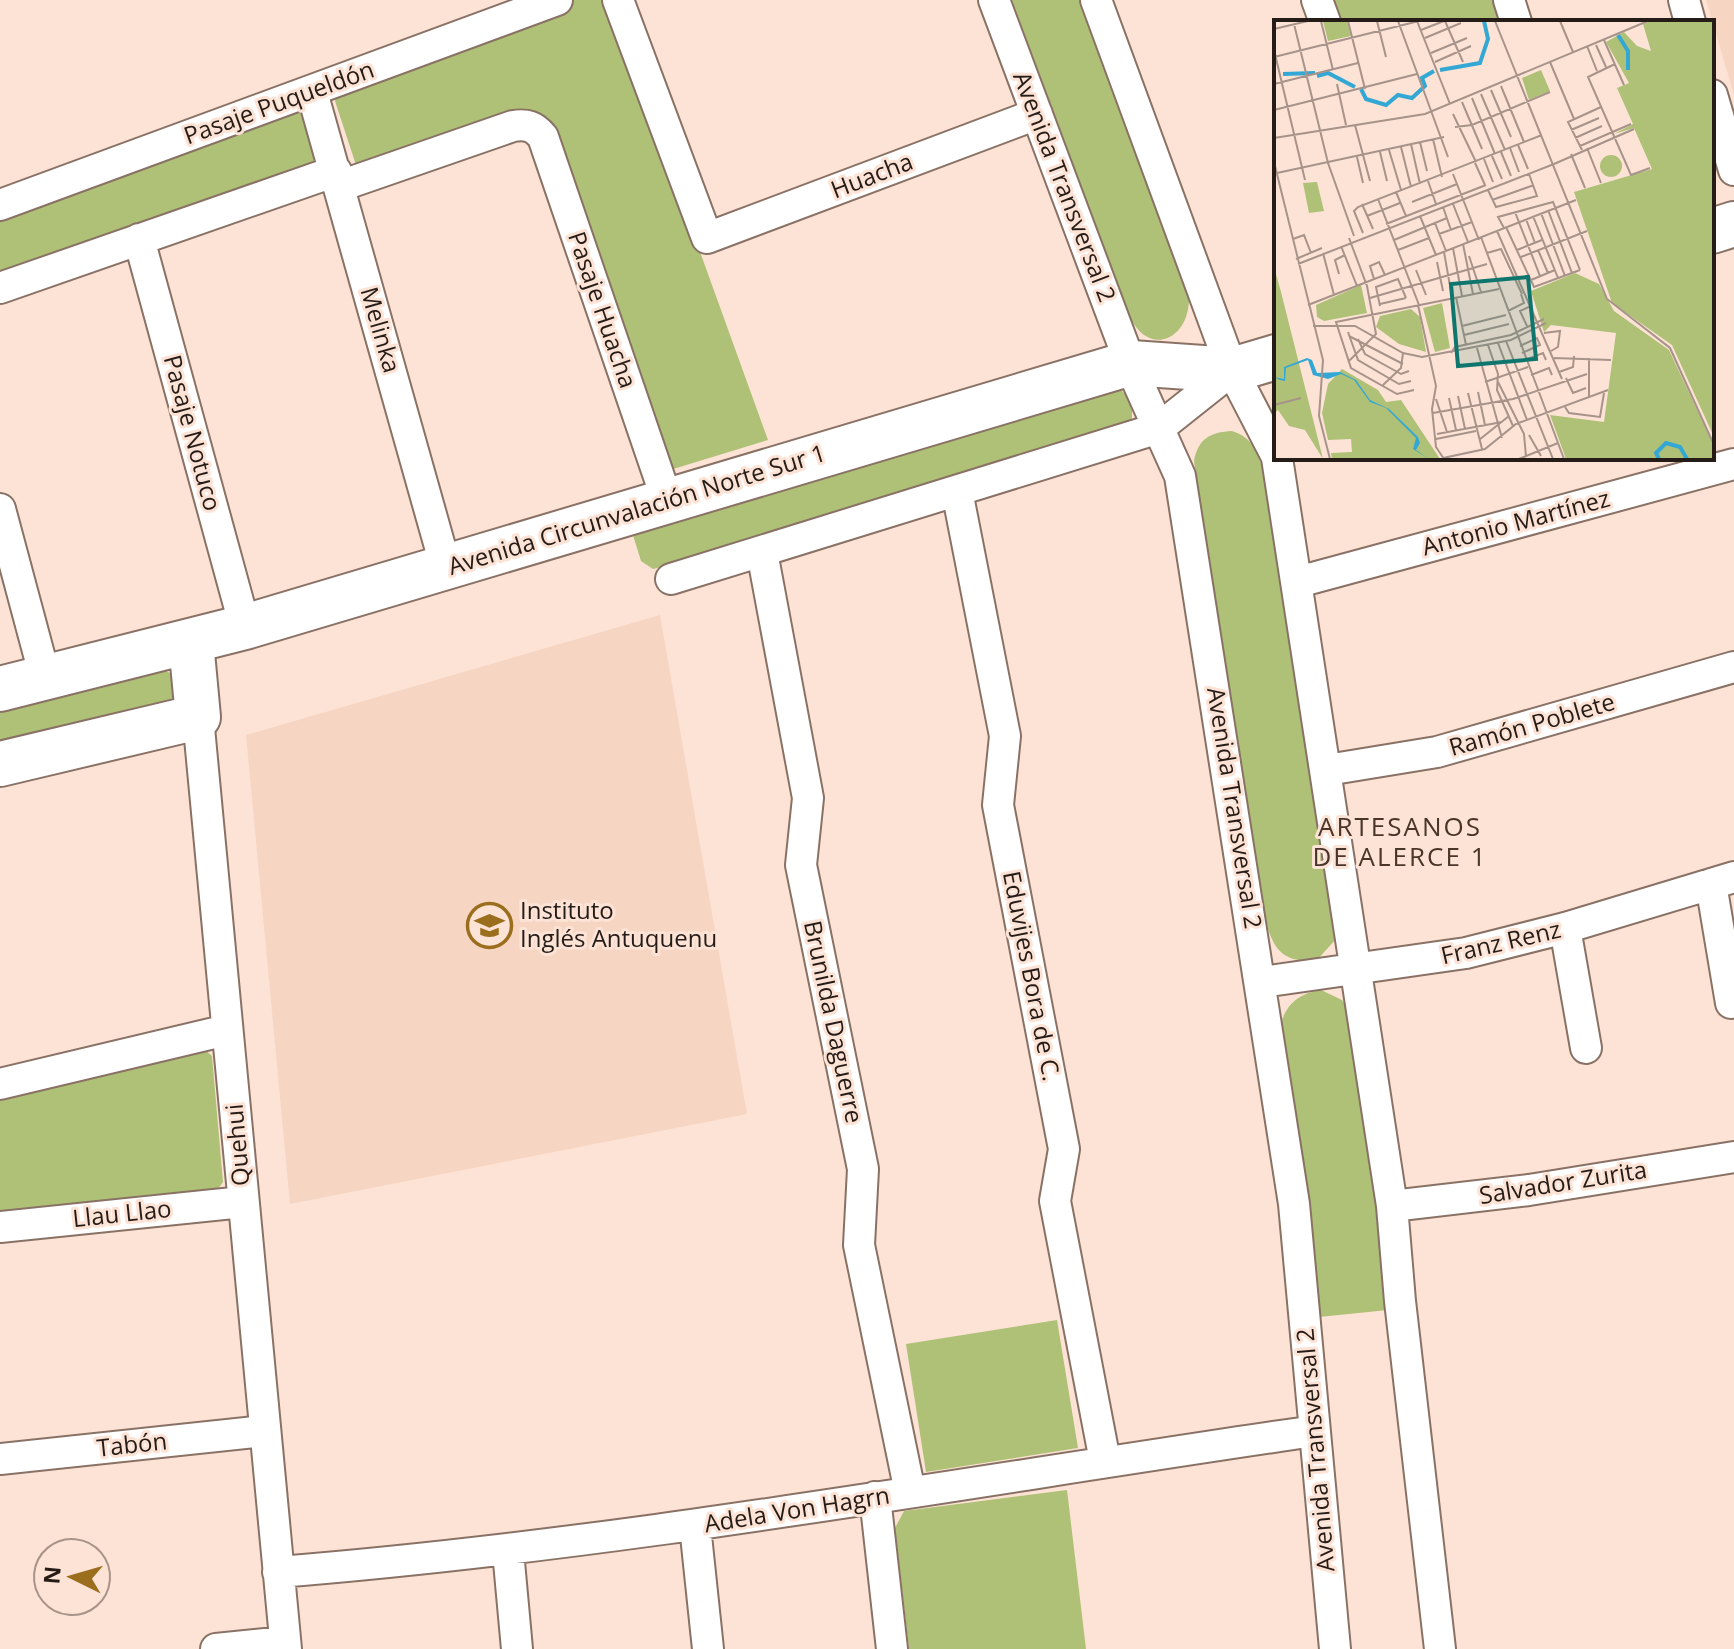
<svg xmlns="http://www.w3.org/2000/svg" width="1734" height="1649" viewBox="0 0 1734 1649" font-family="'Open Sans',sans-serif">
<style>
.built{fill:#f6d6c3}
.green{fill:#aec176}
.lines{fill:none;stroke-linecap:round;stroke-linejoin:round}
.street-casing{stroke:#897265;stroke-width:34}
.secondary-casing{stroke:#897265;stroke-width:48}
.street{stroke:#fff;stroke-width:30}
.secondary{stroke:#fff;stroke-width:44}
.labels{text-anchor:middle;stroke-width:6;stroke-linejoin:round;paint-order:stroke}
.street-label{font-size:24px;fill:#251c17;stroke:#fde3d5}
.poi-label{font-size:24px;fill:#251c17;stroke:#fde3d5;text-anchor:start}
.neighbourhood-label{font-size:26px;letter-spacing:2px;fill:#49352a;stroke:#fde3d5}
.inset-river{fill:none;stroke:#34a8d4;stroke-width:4}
.inset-road{fill:none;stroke:#a79389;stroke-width:2}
.view{fill:#0f766e;fill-opacity:0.15;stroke:#0f766e;stroke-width:4}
.inset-edge{fill:none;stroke:#251c17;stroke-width:4}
</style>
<rect width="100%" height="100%" fill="#fde3d5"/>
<path class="built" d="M 1706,0 L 1734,0 L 1734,95 Z
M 660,615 L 747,1114 L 290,1204 L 246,735 Z"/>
<path class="green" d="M 574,0 L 609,0 L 768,440 L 670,470 L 549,129 L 356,165 L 335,101 L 343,86 Z
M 1012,0 L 1079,0 L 1189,300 C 1188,340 1149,357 1130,317 Z
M 1328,0 L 1497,0 L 1503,22 L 1336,22 Z
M 294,105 L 305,110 L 318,156 L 316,165 L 0,282 L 0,211 Z
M 1119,388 L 1132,401 L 1132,418 L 1127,424 L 661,567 L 653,569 L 641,561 L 632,532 Z
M 1232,431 C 1259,439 1261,465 1268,490 L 1336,939 L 1317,960 C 1283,964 1272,949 1265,917 L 1194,461 C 1198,439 1210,432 1232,431 Z
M 160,668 L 174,675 L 176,700 L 0,749 L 0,706 Z
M 1321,990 L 1342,1000 L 1348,1009 L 1371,1158 L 1388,1310 L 1319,1317 L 1308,1201 L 1282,1020 C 1289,1001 1302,993 1321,990 Z
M 201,1046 L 212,1056 L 223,1182 L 214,1195 L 0,1220 L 0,1091 Z
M 1057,1320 L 1078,1448 L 926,1472 L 906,1344 Z
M 1067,1490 L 1086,1649 L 909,1649 L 895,1528 L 904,1511 Z"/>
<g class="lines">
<defs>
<path id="street" d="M 618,0 L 707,238 L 1037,114
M 994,0 L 1135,376 L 1180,476 L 1294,1204 L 1335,1649
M 1096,0 L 1232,370 L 1276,455
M 1317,0 L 1325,22
M 1509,0 L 1516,22
M 1684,0 L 1690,22
M 312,92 L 446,568
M 1712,95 L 1734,170
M 340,186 L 513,126 C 527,124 534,126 543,137 L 667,500
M 0,205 L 557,0
M 139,239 L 245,627
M 0,288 L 336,171
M 1277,458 L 1392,1206 L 1400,1301 L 1440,1649
M 957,491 L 1005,736 L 998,805 L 1064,1149 L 1055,1201 L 1105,1461
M 0,509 L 45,677
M 762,552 L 808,798 L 801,865 L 863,1169 L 859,1245 L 910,1492
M 671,579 L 1159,428 L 1232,370
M 1298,582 L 1734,464
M 198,717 L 286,1649
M 1327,770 L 1437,752 L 1734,667
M 1711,884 L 1731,1003
M 1565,928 L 1586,1048
M 1262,982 L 1466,953 L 1565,928 L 1734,877
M 0,1084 L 227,1030
M 1392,1206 L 1529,1190 L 1734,1157
M 0,1227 L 243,1202
M 0,1459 L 265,1431
M 875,1497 L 892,1649
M 695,1526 L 708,1649
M 508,1551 L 517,1649
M 278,1572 C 626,1544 969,1481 1314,1431
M 216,1649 L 285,1642"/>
<path id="secondary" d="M 1712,231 L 1734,224
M 0,689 L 245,627 L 1131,363 L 1232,370 L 1276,357
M 0,764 L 198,717 L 191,642"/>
</defs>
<use href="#street" class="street-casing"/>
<use href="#secondary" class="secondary-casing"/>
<use href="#street" class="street"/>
<use href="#secondary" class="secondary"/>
</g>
<defs>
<symbol id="school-ring" viewBox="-11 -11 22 22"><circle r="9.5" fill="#fde3d5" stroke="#9b6e1e" stroke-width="1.5"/><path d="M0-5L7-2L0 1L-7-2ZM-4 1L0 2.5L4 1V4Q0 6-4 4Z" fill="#9b6e1e"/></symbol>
</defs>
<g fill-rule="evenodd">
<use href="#school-ring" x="464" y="900" width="51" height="51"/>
</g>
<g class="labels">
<g class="street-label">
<text transform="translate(279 103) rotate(-20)" y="8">Pasaje Puqueldón</text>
<text transform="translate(872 176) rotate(-21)" y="8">Huacha</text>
<text transform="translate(1064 187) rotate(69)" y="8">Avenida Transversal 2</text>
<text transform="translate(602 310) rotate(71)" y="8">Pasaje Huacha</text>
<text transform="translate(380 330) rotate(74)" y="8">Melinka</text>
<text transform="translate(192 433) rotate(75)" y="8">Pasaje Notuco</text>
<text transform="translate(637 510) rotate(-17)" y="8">Avenida Circunvalación Norte Sur 1</text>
<text transform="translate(1516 523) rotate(-15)" y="8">Antonio Martínez</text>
<text transform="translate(1532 725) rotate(-16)" y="8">Ramón Poblete</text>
<text transform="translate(1234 808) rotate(81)" y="8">Avenida Transversal 2</text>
<text transform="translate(1501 943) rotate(-13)" y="8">Franz Renz</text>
<text transform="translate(1031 976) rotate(79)" y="8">Eduvijes Bora de C.</text>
<text transform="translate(833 1022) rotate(78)" y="8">Brunilda Daguerre</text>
<text transform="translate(238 1145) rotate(-95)" y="8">Quehui</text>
<text transform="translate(1563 1183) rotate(-9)" y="8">Salvador Zurita</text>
<text transform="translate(122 1214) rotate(-6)" y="8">Llau Llao</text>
<text transform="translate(132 1445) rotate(-6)" y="8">Tabón</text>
<text transform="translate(1316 1450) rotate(-95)" y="8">Avenida Transversal 2</text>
<text transform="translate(797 1510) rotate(-9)" y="8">Adela Von Hagrn</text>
</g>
<g class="poi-label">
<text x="520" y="919">Instituto<tspan x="520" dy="28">Inglés Antuquenu</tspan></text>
</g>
<g class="neighbourhood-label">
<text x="1400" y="836">ARTESANOS<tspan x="1400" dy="30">DE ALERCE 1</tspan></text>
</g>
</g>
<g transform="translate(1274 20)">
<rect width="440" height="440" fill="#fde3d5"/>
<path d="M 49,1 L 73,1 L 77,16 L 54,21 ZM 378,1 L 440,1 L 440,417 L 398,325 L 338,283 L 300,172 L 378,149 L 360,108 L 340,114 L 359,104 L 343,68 L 355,63 L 332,22 L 350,12 L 363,26 L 377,31 L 369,4 ZM 267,50 L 276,71 L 255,80 L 248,58 ZM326 146a11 11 0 1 1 22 0a11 11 0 1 1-22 0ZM 43,162 L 50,191 L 35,193 L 29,163 ZM 0,247 L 7,272 L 49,439 L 31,410 L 15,406 L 4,390 L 0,394 ZM 301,253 L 325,264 L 340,291 L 395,330 L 440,426 L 440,439 L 292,439 L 276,395 L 330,402 L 342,313 L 277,305 L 270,312 L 257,271 ZM 87,265 L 93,293 L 50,301 L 43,297 L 42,285 ZM 168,283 L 176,328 L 161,332 L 149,288 ZM 137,289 L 146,297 L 152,332 L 125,324 L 102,307 L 106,296 ZM 68,349 L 104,370 L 112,382 L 127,380 L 166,439 L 58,439 L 57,433 L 78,432 L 77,419 L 54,420 L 48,393 L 54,364 Z" fill="#aec176"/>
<path d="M 33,338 L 38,340 L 43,353 L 66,352 L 82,360 L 96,380 L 115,389 L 144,417 L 146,423 L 142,430 L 155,439 L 139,429 L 142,418 L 112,388 L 96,382 L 80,360 L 67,354 L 54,359 L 39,355 L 34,340 L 12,348 L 11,361 L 6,360 L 0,357 L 10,359 L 10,347 Z" fill="#34a8d4"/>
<path class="inset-river" d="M 344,15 L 354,31 L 354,50M 166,50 L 206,43 L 214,19 L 210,1M 9,54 L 41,53M 43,56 L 54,53 L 81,67M 87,69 L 92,79 L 112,85 L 124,75 L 138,78 L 151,66 L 148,58 L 160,51M 385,439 L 382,433 L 392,423 L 406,427 L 413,439"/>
<path class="inset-road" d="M 47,1 L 59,50M 74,1 L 91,69M 103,1 L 112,37M 124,1 L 174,137M 143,1 L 176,84M 171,1 L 189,42M 221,1 L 333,279 L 396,328 L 440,425M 286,1 L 299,32M 20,4 L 54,143 L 80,216M 0,9 L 34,1M 147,10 L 170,1M 151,18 L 187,3M 330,20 L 350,65M 322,25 L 332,47M 313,26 L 323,51M 0,30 L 31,160M 157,33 L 193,18M 0,37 L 145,1M 161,42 L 197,26M 276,42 L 300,99M 341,44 L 314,57 L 357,155 L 376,148M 0,64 L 84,43M 63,64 L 72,105M 227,66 L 250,122M 217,70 L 237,117M 207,74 L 231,130M 198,78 L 221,134M 188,82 L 208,129M 0,90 L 143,54M 179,94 L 202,142M 81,105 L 96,161M 181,107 L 198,105 L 276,72M 297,110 L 325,98M 0,118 L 151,94 L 374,1M 301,118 L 328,106M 159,119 L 168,157M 146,122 L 153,151M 137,124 L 146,164M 244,125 L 254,149M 306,126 L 357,104M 127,127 L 137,167M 236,128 L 245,152M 313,128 L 327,163M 115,130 L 127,170M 308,130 L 294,102 L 327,87M 106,132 L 113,161M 227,132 L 237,156M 297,134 L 311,168M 218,136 L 228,159M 83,137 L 89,163M 210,139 L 219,162M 0,142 L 49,340 L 45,396 L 56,439M 201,143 L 211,165M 280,144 L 360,109M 3,153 L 170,117M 179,154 L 205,220M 154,161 L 162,184M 214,170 L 222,187 L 263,176 L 255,154M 122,172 L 132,196M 104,179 L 145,285M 218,180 L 260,165M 138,182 L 183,164M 88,184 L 99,209M 179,184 L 194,222M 169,187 L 177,210M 274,190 L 298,253M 241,192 L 266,256M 267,193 L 291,256M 93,196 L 126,183M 146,196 L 162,235M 259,196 L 284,258M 252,199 L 261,223M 161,203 L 172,231M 112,204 L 212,165M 232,207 L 260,267 L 306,250M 230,208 L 224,197 L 279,182 L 306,250M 223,211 L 288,359M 89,213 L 80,191 L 84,187 L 268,115M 165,214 L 198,202M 207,217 L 290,439M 19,219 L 30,215 L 37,233M 120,220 L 173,198M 189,224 L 199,274M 67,226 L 83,266M 179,228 L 188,276M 124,230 L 155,218M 243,230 L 268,220M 264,230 L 274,253M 170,232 L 178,277M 49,233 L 60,275M 213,233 L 227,229 L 248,274M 195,236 L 207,272M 247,237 L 313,211M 22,239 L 48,228M 163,242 L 169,271M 24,244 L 280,144M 142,250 L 152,275M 65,254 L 61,240 L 71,235M 100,259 L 96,246 L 105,242 L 111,255M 257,260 L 281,250M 182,277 L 192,325M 96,278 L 213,244M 106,284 L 132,278M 34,285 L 302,180M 144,285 L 162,366 L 158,389 L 162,427 L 170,439M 106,286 L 102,267 L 124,259 L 132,278M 234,291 L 250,283 L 247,274M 39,306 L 81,306 L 129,333 L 148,337 L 237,320 L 272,303M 188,306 L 232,295M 253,306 L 246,291 L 257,286M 74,312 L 84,340 L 125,364 L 137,361M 270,313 L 286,311 L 284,327 L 277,331M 190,315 L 235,304M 75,316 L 129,344M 84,319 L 91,334 L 127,354 L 135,351M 232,321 L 279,439M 224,323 L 253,400M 214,325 L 224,354 L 223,370 L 239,406M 246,326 L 263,318 L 266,325 L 248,333M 203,328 L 228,418M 177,333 L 181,327 L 237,315 L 270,299M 280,338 L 337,340M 315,338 L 315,377M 251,340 L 269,333 L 272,340M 74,342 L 102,314 L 93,266 L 75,218M 285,352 L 299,347 L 300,336M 257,355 L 275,348 L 278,355M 292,358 L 299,373 L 312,368M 211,362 L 254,347M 224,362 L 250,414 L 252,437M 109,365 L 127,348 L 129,333M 140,370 L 123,374 L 77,348 L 62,302 L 225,269M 204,372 L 211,405M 194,373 L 208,429M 184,376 L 191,409M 175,378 L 182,410M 162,379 L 173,412M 0,385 L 27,378M 291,387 L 295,393 L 326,397 L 330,373M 159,393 L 239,379 L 313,354M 163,414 L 228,402M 255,415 L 267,436M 162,419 L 202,411M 205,420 L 235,396M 169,438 L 211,429 L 242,404 L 334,370M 245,439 L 284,423"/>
<path class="view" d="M 254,257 L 262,339 L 184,346 L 177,264 Z"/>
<rect width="440" height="440" class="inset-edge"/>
</g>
<g transform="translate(72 1577) rotate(275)"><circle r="38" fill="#fde3d5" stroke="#a79389" stroke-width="2"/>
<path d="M0-6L14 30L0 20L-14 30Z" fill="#9b6e1e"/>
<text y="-12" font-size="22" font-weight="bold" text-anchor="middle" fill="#251c17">N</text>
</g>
</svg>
